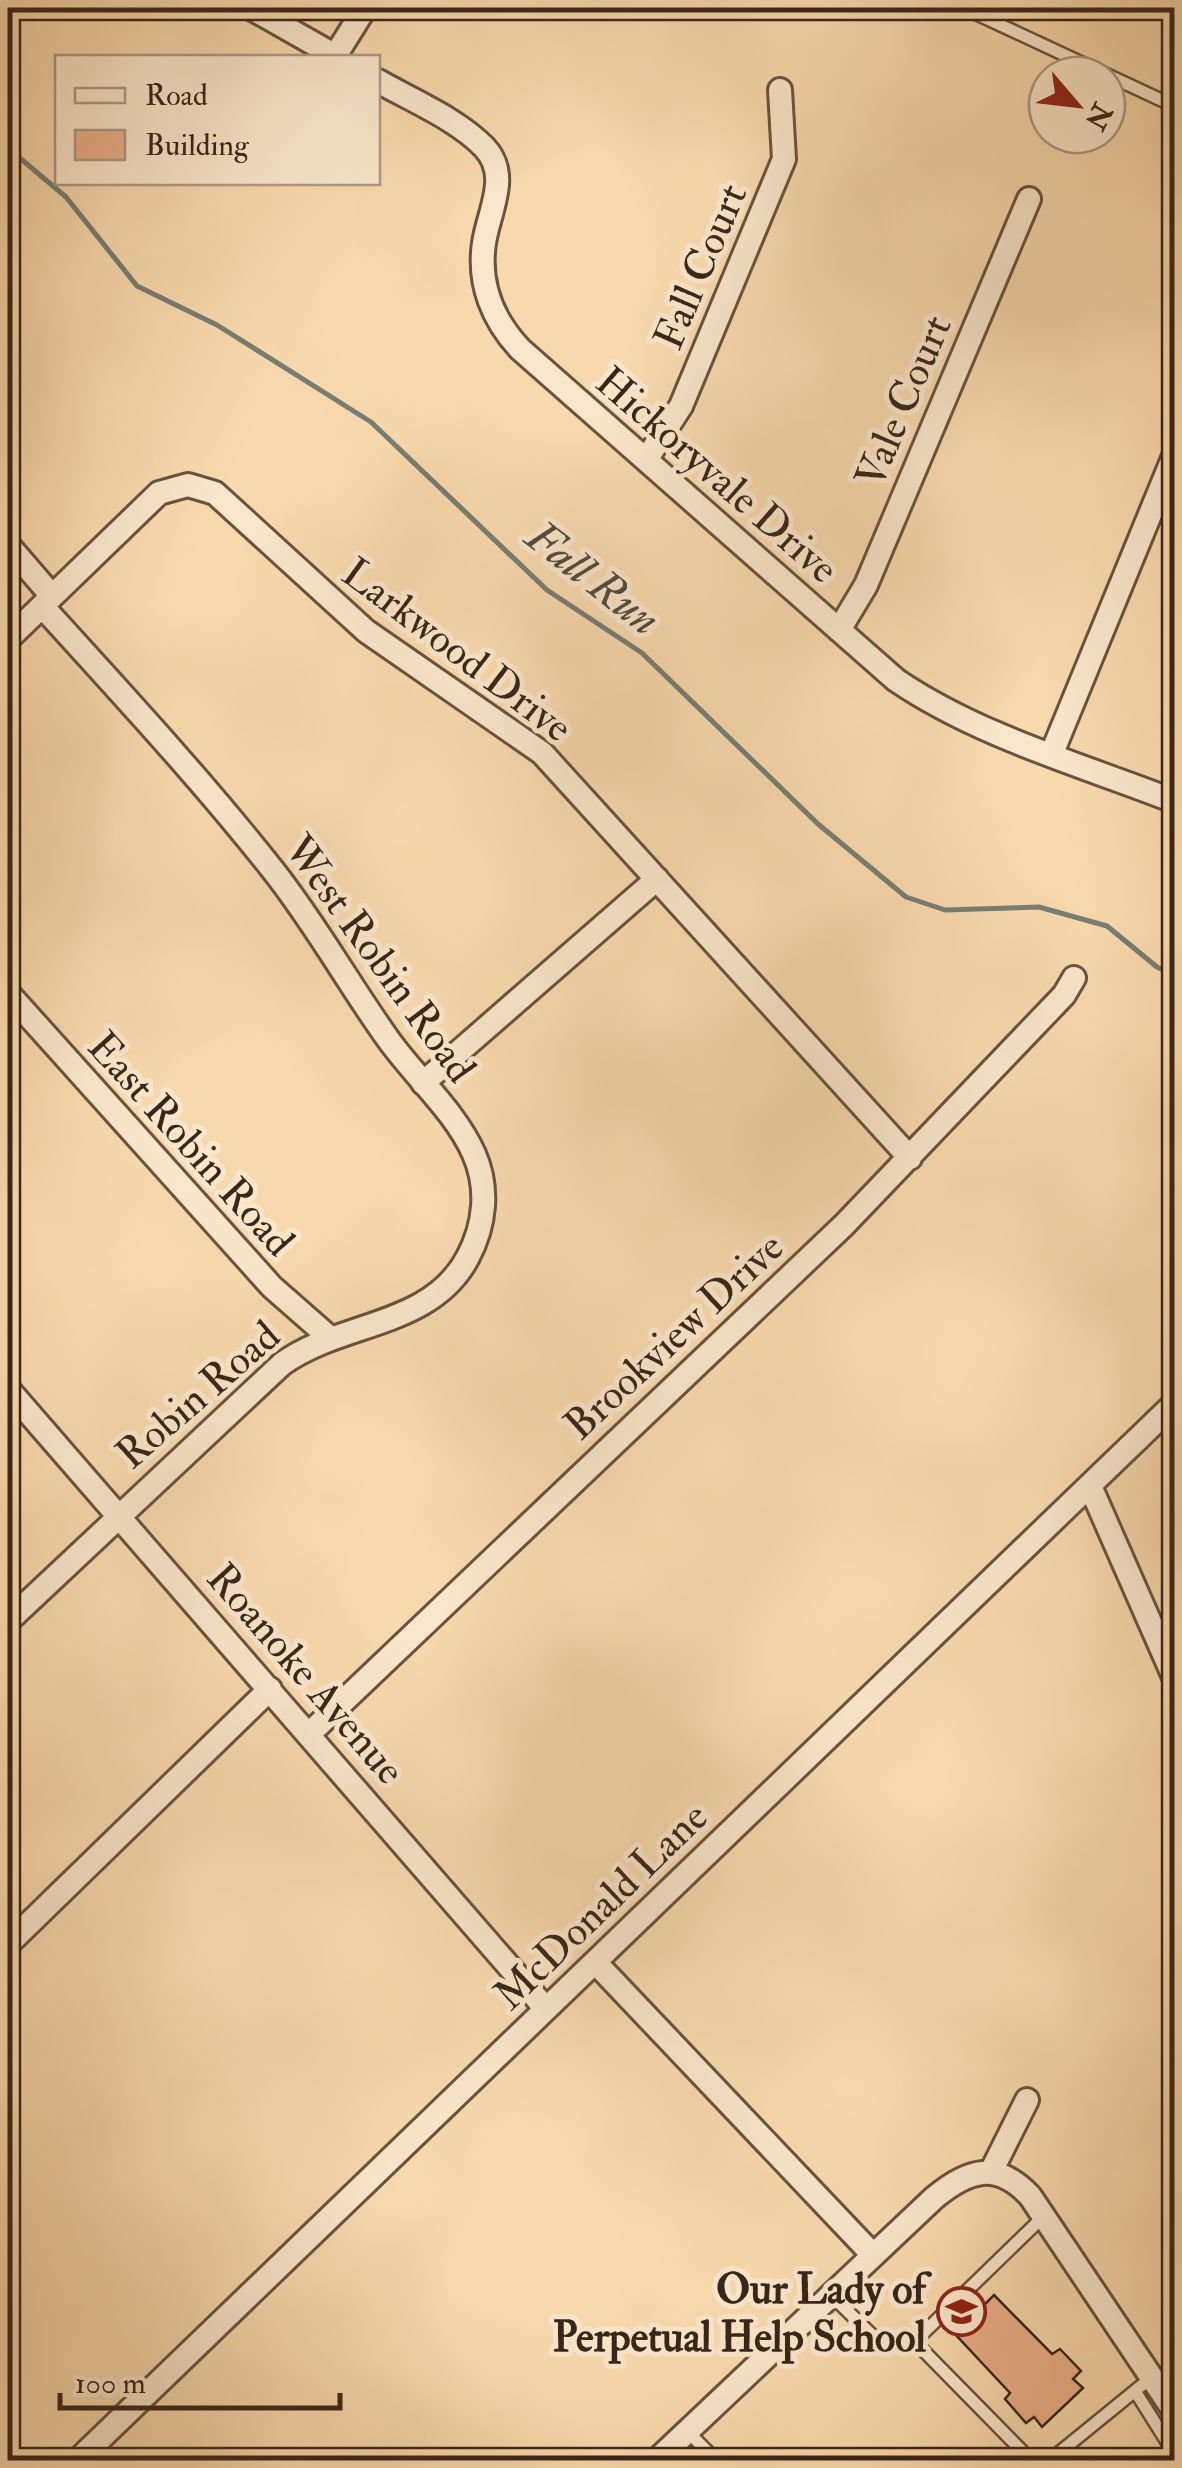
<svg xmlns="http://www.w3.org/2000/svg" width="1182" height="2468" viewBox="0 0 1182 2468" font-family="'IM FELL Double Pica',serif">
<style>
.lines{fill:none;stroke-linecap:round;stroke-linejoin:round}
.stream{stroke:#767e73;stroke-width:5}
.building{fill:#eaaf88;stroke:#392618;stroke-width:2.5}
.service-casing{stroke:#69533d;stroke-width:16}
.minor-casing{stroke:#69533d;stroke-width:28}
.service{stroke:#fae6ca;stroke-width:11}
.minor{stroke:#fae6ca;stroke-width:22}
.rail{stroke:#392618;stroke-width:5;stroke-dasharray:18 18;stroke-linecap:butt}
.labels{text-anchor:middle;stroke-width:10;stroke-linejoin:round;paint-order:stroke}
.street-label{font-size:42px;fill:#392618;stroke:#fae6ca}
.poi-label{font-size:42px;font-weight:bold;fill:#392618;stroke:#fae6ca;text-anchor:end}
.water-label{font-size:45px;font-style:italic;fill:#524b3e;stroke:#fae6ca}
</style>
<rect width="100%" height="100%" fill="#f8d9ad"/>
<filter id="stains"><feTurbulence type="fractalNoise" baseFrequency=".002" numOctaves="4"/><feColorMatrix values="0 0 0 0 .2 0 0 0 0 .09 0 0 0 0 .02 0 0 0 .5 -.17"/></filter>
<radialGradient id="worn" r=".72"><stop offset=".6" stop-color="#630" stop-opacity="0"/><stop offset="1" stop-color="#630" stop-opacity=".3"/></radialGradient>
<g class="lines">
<path class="stream" d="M 8,18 L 15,8
M 8,148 L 66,197 L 137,286 L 217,325 L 371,422 L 547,590 L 642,653 L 818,824 L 906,897 L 945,910 L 1039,907 L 1107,926 L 1157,967 L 1174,975"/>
</g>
<path class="building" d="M 994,2295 L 1052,2354 L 1060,2349 L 1081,2371 L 1073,2379 L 1083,2388 L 1042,2427 L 1034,2417 L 1026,2423 L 1005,2399 L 1010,2393 L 955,2334 Z"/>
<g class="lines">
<defs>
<path id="service" d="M 964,8 L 1174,106
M 831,2295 L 875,2338 L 911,2345 L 1044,2216
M 915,2342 L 1027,2456 L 1055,2456 L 1152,2377
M 1135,2391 L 1174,2453
M 687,2431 L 716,2460"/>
<path id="minor" d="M 251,8 L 339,58
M 335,56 L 365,8
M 378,81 C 411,100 457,119 484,147 C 511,175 489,210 484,243 C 478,284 493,320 520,349 L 896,680 C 978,736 1082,765 1174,801
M 646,460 L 681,406 L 784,159 L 780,90
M 8,545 L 52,596
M 839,630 L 866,585 L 1029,199
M 8,639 L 159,493 L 188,485 L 215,493 L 366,631 L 542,753 L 910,1158
M 1052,753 L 1174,456
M 8,993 L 272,1287 L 329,1337
M 423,1083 L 657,879
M 8,1389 L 546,2009
M 1090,1486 L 1174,1677
M 8,1621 L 282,1364 C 341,1321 431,1328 468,1257 C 485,1225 489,1188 474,1154 C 455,1111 415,1077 388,1039 C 348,983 315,923 272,869 C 200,778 120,692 42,606
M 309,1734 L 844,1225 L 1064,995 L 1074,978
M 8,1944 L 270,1689
M 595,1962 L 873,2255
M 992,2170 L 1027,2100
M 78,2460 L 1174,1404
M 657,2460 L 934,2198 C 969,2169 997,2161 1030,2196 L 1174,2411"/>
</defs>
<use href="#service" class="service-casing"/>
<use href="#minor" class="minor-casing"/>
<use href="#service" class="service"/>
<use href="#minor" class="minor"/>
<path class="rail" d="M 1167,8 L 1174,11"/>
</g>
<defs>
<symbol id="school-ring" viewBox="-11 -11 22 22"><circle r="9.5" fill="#fae6ca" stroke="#8f2418" stroke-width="1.5"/><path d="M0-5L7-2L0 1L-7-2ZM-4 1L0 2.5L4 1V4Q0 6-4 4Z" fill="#8f2418"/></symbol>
</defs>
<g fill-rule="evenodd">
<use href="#school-ring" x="934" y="2284" width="55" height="55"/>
</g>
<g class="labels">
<g class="street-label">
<text transform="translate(699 266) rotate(-67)" y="15">Fall Court</text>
<text transform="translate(902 401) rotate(-67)" y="15">Vale Court</text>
<text transform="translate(718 474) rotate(41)" y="15">Hickoryvale Drive</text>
<text transform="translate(458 649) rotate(37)" y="15">Larkwood Drive</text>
<text transform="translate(381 958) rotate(54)" y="15">West Robin Road</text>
<text transform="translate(192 1143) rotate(48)" y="15">East Robin Road</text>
<text transform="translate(673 1335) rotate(-43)" y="15">Brookview Drive</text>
<text transform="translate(197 1394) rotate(-41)" y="15">Robin Road</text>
<text transform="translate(307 1673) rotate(49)" y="15">Roanoke Avenue</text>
<text transform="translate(600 1905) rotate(-44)" y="15">McDonald Lane</text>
</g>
<g class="poi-label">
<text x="926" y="2303">Our Lady of<tspan x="926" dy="48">Perpetual Help School</tspan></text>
</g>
<g class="water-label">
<text transform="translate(594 577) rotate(38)" y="16">Fall Run</text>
</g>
</g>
<rect width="1182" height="2468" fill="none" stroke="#f8d9ad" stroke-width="40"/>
<rect x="10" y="10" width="1162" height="2448" fill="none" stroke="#392618" stroke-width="5"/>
<rect x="20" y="20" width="1142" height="2428" fill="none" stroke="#392618" stroke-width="2.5"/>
<rect x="55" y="55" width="325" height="130" fill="#fae6ca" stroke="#ad9983" stroke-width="2.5"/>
<rect x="75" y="88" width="50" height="15" fill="#fae6ca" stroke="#ad9983" stroke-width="2.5"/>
<text x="145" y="105" font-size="30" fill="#392618">Road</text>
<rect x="75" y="130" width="50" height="30" fill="#eaaf88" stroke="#ad9983" stroke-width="2.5"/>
<text x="145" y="155" font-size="30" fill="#392618">Building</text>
<g transform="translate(1077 105) rotate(118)"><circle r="48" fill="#fae6ca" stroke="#ad9983" stroke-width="2.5"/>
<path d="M0-8L18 38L0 25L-18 38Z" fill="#8f2418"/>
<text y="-15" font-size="28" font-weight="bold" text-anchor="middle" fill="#392618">N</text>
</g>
<path d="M60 2393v15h280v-15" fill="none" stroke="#392618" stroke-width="5"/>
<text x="75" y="2393" font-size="30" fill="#392618" stroke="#fae6ca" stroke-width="8" paint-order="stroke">100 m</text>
<rect width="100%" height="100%" filter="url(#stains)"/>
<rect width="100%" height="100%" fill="url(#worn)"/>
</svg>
